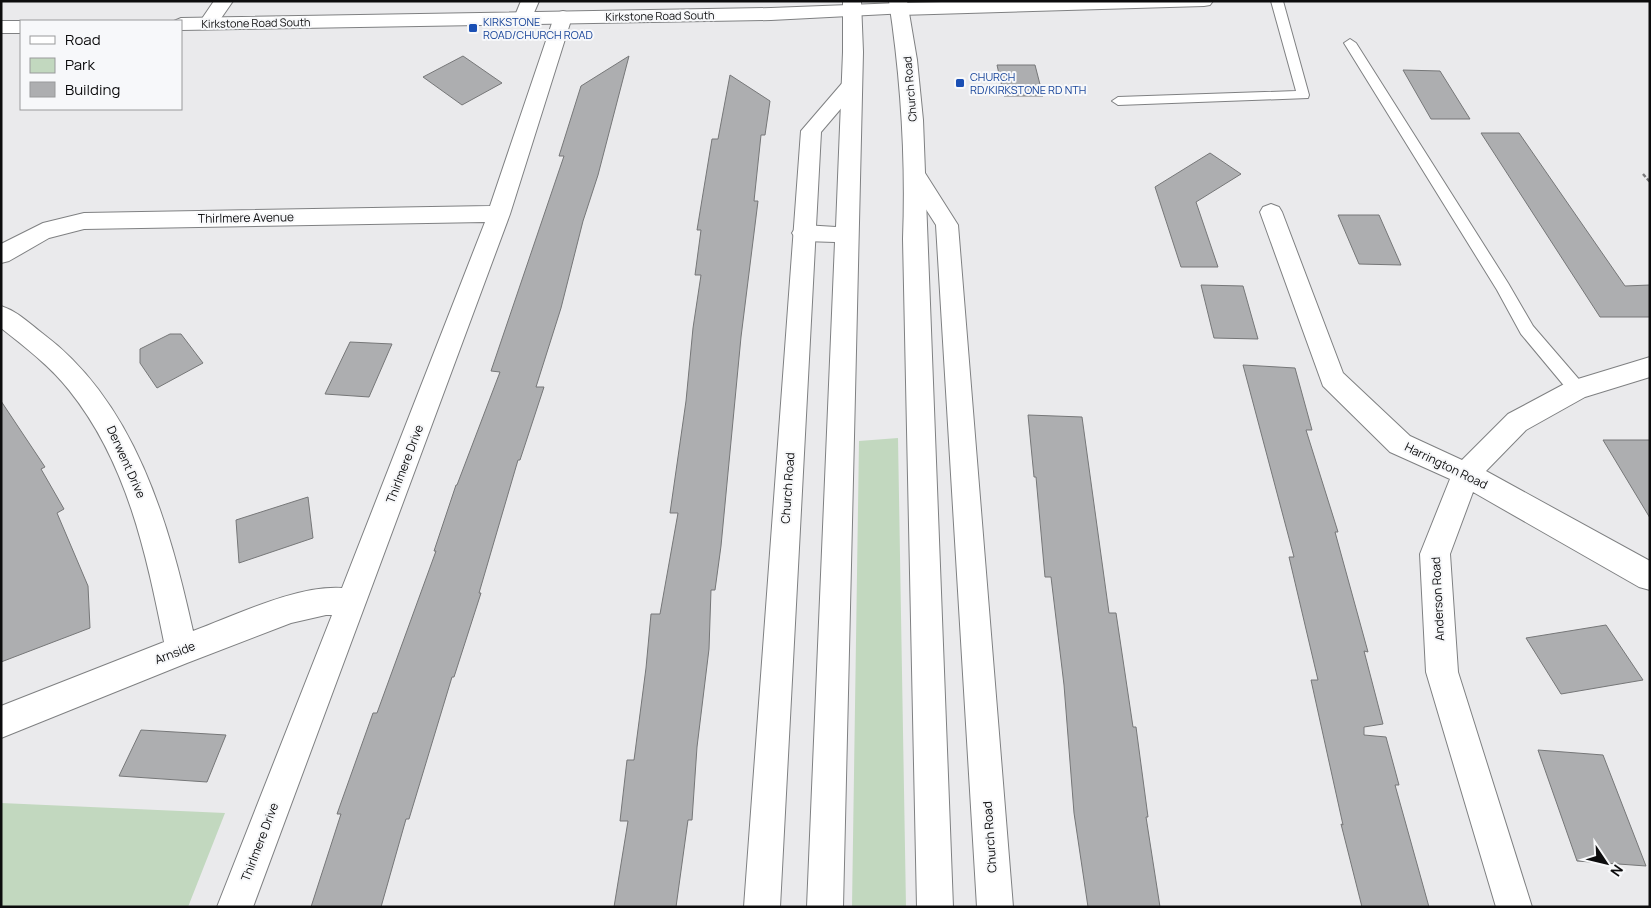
<svg xmlns="http://www.w3.org/2000/svg" width="1651" height="908" viewBox="0 0 1651 908" font-family="Manrope,sans-serif">
<style>
.green{fill:#c2d8bf}
.building{fill:#adaeb0;stroke:#767778}
.lines{fill:none;stroke-linecap:round;stroke-linejoin:round}
.service-casing{stroke:#7f8082;stroke-width:2}
.minor-casing{stroke:#7f8082;stroke-width:2}
.tertiary-casing{stroke:#7f8082;stroke-width:2}
.trunk-casing{stroke:#7f8082;stroke-width:2}
.path{stroke:#7a7a7c;stroke-width:2.5;stroke-dasharray:4 2;stroke-linecap:butt}
.service{fill:#fff;fill-rule:evenodd}
.minor{fill:#fff;fill-rule:evenodd}
.tertiary{fill:#fff;fill-rule:evenodd}
.trunk{fill:#fff;fill-rule:evenodd}
.transit-dot{fill:#1a4fb4;stroke:#f7f8fa;stroke-width:2}
.labels{text-anchor:middle;stroke-width:4;stroke-linejoin:round;paint-order:stroke}
.far-street-label{font-size:11px;fill:#0c0c0d;stroke:#f7f8fa}
.far-transit-label{font-size:11px;fill:#164399;stroke:#f7f8fa;text-anchor:start}
.street-label{font-size:12px;fill:#0c0c0d;stroke:#f7f8fa}
</style>
<rect width="100%" height="100%" fill="#eaeaec"/>
<path class="green" d="M 898,438 L 906,907 L 852,907 L 859,441 Z
M 1,803 L 225,813 L 188,907 L 1,907 Z"/>
<path class="building" d="M 463,56 L 502,83 L 462,105 L 423,77 Z
M 629,56 L 598,175 L 583,221 L 561,308 L 536,387 L 544,387 L 520,460 L 518,460 L 479,593 L 481,593 L 454,677 L 452,677 L 409,819 L 406,819 L 381,907 L 311,907 L 341,814 L 337,814 L 373,713 L 377,713 L 436,551 L 434,551 L 456,485 L 457,485 L 500,372 L 491,371 L 564,156 L 559,156 L 581,86 Z
M 997,65 L 1035,65 L 1043,96 L 1004,96 Z
M 1403,70 L 1440,71 L 1470,119 L 1431,119 Z
M 730,75 L 770,101 L 765,135 L 761,135 L 754,201 L 758,201 L 741,337 L 721,546 L 715,590 L 711,590 L 709,649 L 697,747 L 692,820 L 688,820 L 676,907 L 614,907 L 628,821 L 620,821 L 627,760 L 634,760 L 646,668 L 651,614 L 660,614 L 678,513 L 670,513 L 686,401 L 693,328 L 701,275 L 695,275 L 701,230 L 697,230 L 712,139 L 718,139 Z
M 1481,133 L 1519,133 L 1625,286 L 1650,285 L 1650,317 L 1600,317 Z
M 1210,153 L 1241,174 L 1196,202 L 1218,267 L 1181,267 L 1155,187 Z
M 1338,215 L 1379,215 L 1401,265 L 1359,264 Z
M 1201,285 L 1243,286 L 1258,339 L 1214,338 Z
M 170,334 L 181,334 L 203,363 L 157,388 L 140,363 L 140,349 Z
M 350,342 L 392,344 L 369,397 L 325,394 Z
M 1243,365 L 1295,368 L 1312,430 L 1306,430 L 1338,532 L 1335,532 L 1368,652 L 1364,651 L 1383,724 L 1364,727 L 1364,735 L 1386,737 L 1399,785 L 1395,785 L 1429,907 L 1362,907 L 1341,824 L 1343,825 L 1311,680 L 1318,680 L 1289,557 L 1294,557 Z
M 1,401 L 45,467 L 41,469 L 64,509 L 57,513 L 88,586 L 90,628 L 1,662 Z
M 1028,415 L 1082,417 L 1109,613 L 1116,613 L 1133,727 L 1136,727 L 1148,817 L 1146,817 L 1160,907 L 1088,907 L 1074,813 L 1064,685 L 1051,577 L 1045,577 L 1036,477 L 1034,477 Z
M 1603,440 L 1650,440 L 1650,518 Z
M 308,497 L 313,538 L 239,563 L 236,520 Z
M 1606,625 L 1643,680 L 1561,694 L 1526,638 Z
M 141,730 L 226,735 L 207,782 L 119,776 Z
M 1538,750 L 1603,755 L 1646,866 L 1577,861 Z"/>
<g class="lines">
<defs>
<path id="service" d="M 1271,1 L 1283,1 L 1309,95 L 1308,98 L 1118,105 L 1112,101 L 1118,97 L 1296,91 Z
M 1350,39 L 1356,43 L 1508,283 L 1533,326 L 1583,384 L 1585,389 L 1583,394 L 1577,396 L 1571,394 L 1521,334 L 1497,290 L 1344,43 Z"/>
<path id="minor" d="M 214,1 L 233,1 L 215,27 L 208,29 L 201,27 L 199,23 Z
M 521,1 L 539,1 L 530,22 L 523,24 L 516,22 L 514,18 Z
M 984,1 L 1213,1 L 1210,5 L 1204,6 L 900,15 L 893,13 L 891,9 L 893,5 L 900,3 Z
M 563,11 L 570,13 L 572,17 L 510,214 L 253,907 L 217,907 L 332,615 L 326,615 L 291,623 L 187,663 L 1,738 L 1,706 L 164,642 C 146,553 127,462 69,390 C 50,366 25,347 1,328 L 1,306 C 17,311 29,323 42,333 C 135,402 169,523 193,631 C 236,615 297,585 342,588 L 485,222 L 84,229 L 49,238 L 9,261 L 1,263 L 1,244 L 43,223 L 84,213 L 490,206 L 554,17 L 556,13 Z
M 851,79 L 858,81 L 861,85 L 821,132 L 780,907 L 744,907 L 801,131 L 844,81 Z
M 917,171 L 925,173 L 958,225 L 1013,907 L 977,907 L 936,225 L 906,178 L 909,173 Z
M 1271,204 L 1279,207 L 1282,212 L 1343,373 L 1410,436 L 1462,460 L 1508,414 L 1568,382 L 1650,357 L 1650,377 L 1585,397 L 1526,430 L 1486,471 L 1650,561 L 1650,590 L 1639,587 L 1473,492 L 1450,554 L 1458,672 L 1532,907 L 1496,907 L 1426,672 L 1420,554 L 1450,479 L 1390,452 L 1323,386 L 1260,212 L 1263,207 Z"/>
<path id="tertiary" d="M 900,3 L 907,5 L 909,9 L 907,13 L 771,20 L 181,30 L 181,21 L 174,21 L 181,18 L 771,8 Z
M 1,21 L 21,21 L 21,33 L 1,33 Z"/>
<path id="trunk" d="M 843,1 L 861,1 L 863,52 L 843,907 L 807,907 L 835,242 L 804,241 L 796,239 L 792,233 L 796,227 L 804,225 L 836,227 L 843,52 Z
M 889,1 L 907,1 L 917,60 L 923,120 L 953,907 L 917,907 L 903,239 C 906,159 901,80 889,1 Z"/>
</defs>
<use href="#service" class="service-casing"/>
<use href="#minor" class="minor-casing"/>
<use href="#tertiary" class="tertiary-casing"/>
<use href="#trunk" class="trunk-casing"/>
<path class="path" d="M 1643,174 L 1650,182"/>
<use href="#service" class="service"/>
<use href="#minor" class="minor"/>
<use href="#tertiary" class="tertiary"/>
<use href="#trunk" class="trunk"/>
</g>
<g class="transit-dot">
<rect x="468" y="23" width="10" height="10" rx="2.5"/>
<rect x="955" y="78" width="10" height="10" rx="2.5"/>
</g>
<g class="labels">
<g class="far-street-label">
<text transform="translate(660 16) rotate(-1)" y="4">Kirkstone Road South</text>
<text transform="translate(256 23) rotate(-1)" y="4">Kirkstone Road South</text>
<text transform="translate(910 89) rotate(-95)" y="4">Church Road</text>
</g>
<g class="far-transit-label">
<text x="483" y="26">KIRKSTONE<tspan x="483" dy="13">ROAD/CHURCH ROAD</tspan></text>
<text x="970" y="81">CHURCH<tspan x="970" dy="13">RD/KIRKSTONE RD NTH</tspan></text>
</g>
<g class="street-label">
<text transform="translate(246 218) rotate(-1)" y="4">Thirlmere Avenue</text>
<text transform="translate(126 462) rotate(66)" y="4">Derwent Drive</text>
<text transform="translate(405 464) rotate(-69)" y="4">Thirlmere Drive</text>
<text transform="translate(1446 466) rotate(26)" y="4">Harrington Road</text>
<text transform="translate(788 488) rotate(-86)" y="4">Church Road</text>
<text transform="translate(1438 599) rotate(-93)" y="4">Anderson Road</text>
<text transform="translate(175 653) rotate(-21)" y="4">Arnside</text>
<text transform="translate(990 837) rotate(-94)" y="4">Church Road</text>
<text transform="translate(260 842) rotate(-69)" y="4">Thirlmere Drive</text>
</g>
</g>
<rect width="1651" height="908" fill="none" stroke="#0c0c0d" stroke-width="5"/>
<rect x="20" y="20" width="162" height="90" fill="#f7f8fa" stroke="#999a9b"/>
<rect x="30" y="36" width="25" height="8" fill="#ffffff" stroke="#999a9b"/>
<text x="65" y="45" font-size="15" fill="#0c0c0d">Road</text>
<rect x="30" y="58" width="25" height="15" fill="#c2d8bf" stroke="#999a9b"/>
<text x="65" y="70" font-size="15" fill="#0c0c0d">Park</text>
<rect x="30" y="82" width="25" height="15" fill="#adaeb0" stroke="#999a9b"/>
<text x="65" y="95" font-size="15" fill="#0c0c0d">Building</text>
<g transform="translate(1606 863) rotate(125)" stroke="#f7f8fa" stroke-width="4" paint-order="stroke">
<path d="M0-4L9 19L0 12L-9 19Z" fill="#0c0c0d"/>
<text y="-8" font-size="14" font-weight="bold" text-anchor="middle" fill="#0c0c0d">N</text>
</g>
</svg>
